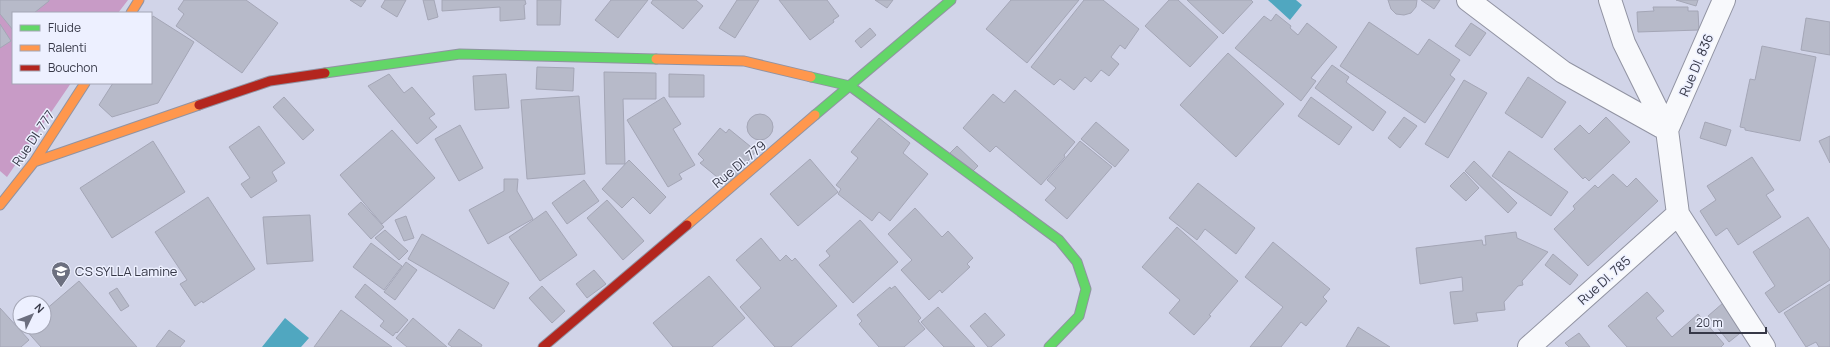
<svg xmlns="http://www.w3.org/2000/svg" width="1830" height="347" viewBox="0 0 1830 347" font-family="Manrope,sans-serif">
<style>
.forest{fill:#c89bc6}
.water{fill:#50a7c0}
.building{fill:#b7bac9;stroke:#a4a6b6}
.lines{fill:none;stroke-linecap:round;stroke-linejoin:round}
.street-casing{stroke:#9193a2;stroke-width:24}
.fast-casing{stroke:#9193a2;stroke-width:11}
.slow-casing{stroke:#9193a2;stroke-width:11}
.jam-casing{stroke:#9193a2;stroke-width:11}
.street{stroke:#f8f9fc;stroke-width:22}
.fast{stroke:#63d668;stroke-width:9}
.slow{stroke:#ff974d;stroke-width:9}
.jam{stroke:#b3261e;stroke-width:9}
.labels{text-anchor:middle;stroke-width:3;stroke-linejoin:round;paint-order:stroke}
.street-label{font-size:13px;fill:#363847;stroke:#edf0ff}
.poi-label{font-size:13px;fill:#363847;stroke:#edf0ff;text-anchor:start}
</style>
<rect width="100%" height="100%" fill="#d1d4e8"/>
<path class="forest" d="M 0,0 L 128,0 L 118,13 L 13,13 L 13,83 L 71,83 L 7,177 L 0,171 Z"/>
<path class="water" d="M 1268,0 L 1296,0 L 1302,5 L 1290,20 Z
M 285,318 L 309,338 L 301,347 L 262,347 Z"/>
<path class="building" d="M 0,0 L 49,0 L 49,1 L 34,13 L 13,13 L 13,30 L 0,14 Z
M 184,0 L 246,0 L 278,23 L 242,73 L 176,26 L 184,14 L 178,9 Z
M 350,0 L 366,0 L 361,7 Z
M 385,0 L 406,0 L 397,17 L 381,7 Z
M 423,0 L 434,0 L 438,17 L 428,20 Z
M 442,0 L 525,0 L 526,4 L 524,5 L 525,19 L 500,21 L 500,7 L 442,11 Z
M 537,0 L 561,0 L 560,25 L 537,25 Z
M 611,0 L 648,0 L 618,38 L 595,20 Z
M 653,0 L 696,0 L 703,6 L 683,29 L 651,3 Z
M 737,0 L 759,0 L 735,38 L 719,28 Z
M 779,0 L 827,0 L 839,16 L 833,20 L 834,22 L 810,40 Z
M 875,0 L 893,0 L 887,8 Z
M 1011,0 L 1079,0 L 1027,63 L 986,29 Z
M 1084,0 L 1103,0 L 1139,29 L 1125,49 L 1120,45 L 1111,57 L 1119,64 L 1109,76 L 1101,70 L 1091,82 L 1085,77 L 1074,90 L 1060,79 L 1054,85 L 1031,67 Z
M 1169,0 L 1178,0 L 1218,37 L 1190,67 L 1145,26 Z
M 1187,0 L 1251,0 L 1253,2 L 1223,34 Z
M 1388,0 L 1417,0 L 1416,7 L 1411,13 L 1404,15 L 1396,14 L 1391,9 Z
M 1421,0 L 1440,0 L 1434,9 Z
M 1676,0 L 1698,0 L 1696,6 Z
M 1653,7 L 1688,7 L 1688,11 L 1698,11 L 1699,30 L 1638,32 L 1637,12 L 1654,11 Z
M 1276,14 L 1291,26 L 1290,28 L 1298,35 L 1307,23 L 1337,47 L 1311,78 L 1316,81 L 1301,101 L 1235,48 L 1264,16 L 1271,21 Z
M 153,16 L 194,42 L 158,103 L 112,117 L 99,105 L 113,83 L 151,83 L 151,20 Z
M 1806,18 L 1830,22 L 1830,55 L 1801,50 Z
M 1369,22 L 1418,55 L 1429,39 L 1460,60 L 1450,75 L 1455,79 L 1425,123 L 1340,66 Z
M 1471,23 L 1486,33 L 1470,56 L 1455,46 Z
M 0,24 L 11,41 L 0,48 Z
M 870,28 L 876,35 L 861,48 L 855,41 Z
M 1762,46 L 1816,57 L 1800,141 L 1745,130 L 1745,128 L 1740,127 L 1750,79 L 1755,80 Z
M 1228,53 L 1284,104 L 1236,157 L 1180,105 Z
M 1332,65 L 1349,77 L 1346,82 L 1386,112 L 1373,131 L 1315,88 Z
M 537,67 L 574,68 L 573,91 L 536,89 Z
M 604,72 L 656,73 L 656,99 L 623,99 L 625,164 L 606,164 Z
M 389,74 L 404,93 L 412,87 L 435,114 L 429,118 L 437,127 L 417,144 L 368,86 Z
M 506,74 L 509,108 L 475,110 L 473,76 Z
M 669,74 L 704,75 L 704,97 L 669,97 Z
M 1528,77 L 1566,102 L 1542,138 L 1505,113 Z
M 1464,80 L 1487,93 L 1448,158 L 1425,144 Z
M 1015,90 L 1075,142 L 1064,155 L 1065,157 L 1041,185 L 996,146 L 990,152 L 963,128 L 993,94 L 1004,103 Z
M 579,96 L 585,174 L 527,179 L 521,100 Z
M 284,97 L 314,130 L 303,140 L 273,107 Z
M 664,97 L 681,124 L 673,129 L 695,165 L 679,174 L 682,179 L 668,187 L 627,120 Z
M 1311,97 L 1352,127 L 1339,145 L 1298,116 Z
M747 127a13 13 0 1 1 26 0a13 13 0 1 1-26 0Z
M 1404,117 L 1417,126 L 1400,148 L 1388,138 Z
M 1606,117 L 1630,142 L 1589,181 L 1585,177 L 1583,179 L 1554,149 L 1580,125 L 1589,134 Z
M 879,118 L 910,143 L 903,153 L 928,174 L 890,221 L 879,212 L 872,221 L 838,194 L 841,189 L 836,185 L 858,158 L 851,152 Z
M 1096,122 L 1129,150 L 1115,167 L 1081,139 Z
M 1705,122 L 1731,130 L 1726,146 L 1700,138 Z
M 460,125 L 483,168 L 459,181 L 435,139 Z
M 259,126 L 285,163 L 272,172 L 277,181 L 251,198 L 241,184 L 250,178 L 229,147 Z
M 720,128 L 726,133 L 729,129 L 756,151 L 728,186 L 700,163 L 704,160 L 698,154 Z
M 392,130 L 435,178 L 382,224 L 340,175 Z
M 1830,136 L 1830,163 L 1819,141 Z
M 153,141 L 185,192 L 112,238 L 80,188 Z
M 1080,141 L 1112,167 L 1067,219 L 1045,200 L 1056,188 L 1047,180 Z
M 957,146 L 978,166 L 971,173 L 950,153 Z
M 1509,151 L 1568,192 L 1551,216 L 1492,176 Z
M 1752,157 L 1774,190 L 1766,195 L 1781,217 L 1738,245 L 1727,228 L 1716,236 L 1700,211 L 1716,200 L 1707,186 Z
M 810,159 L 838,192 L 798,226 L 770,194 Z
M 629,160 L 666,197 L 650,214 L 633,197 L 622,208 L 602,189 Z
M 1474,161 L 1517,203 L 1508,213 L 1465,171 Z
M 1464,172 L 1479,188 L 1466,201 L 1450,186 Z
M 1613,174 L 1627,187 L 1636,178 L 1658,201 L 1588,266 L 1554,229 L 1575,209 L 1573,206 L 1595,185 L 1598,188 Z
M 504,179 L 518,179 L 517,191 L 533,219 L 488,244 L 469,210 L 504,191 Z
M 584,180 L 599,201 L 567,224 L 552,203 Z
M 1198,183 L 1255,228 L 1236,254 L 1205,229 L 1197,240 L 1169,218 Z
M 208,197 L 255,269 L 203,303 L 202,301 L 195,306 L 180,284 L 187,280 L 155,232 Z
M 607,200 L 644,241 L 623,260 L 587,218 Z
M 361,202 L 384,227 L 371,239 L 348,214 Z
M 915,208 L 942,237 L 948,231 L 973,258 L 967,264 L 970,267 L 942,293 L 940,290 L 929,300 L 901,270 L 912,260 L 888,234 Z
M 546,211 L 577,255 L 540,281 L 509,237 Z
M 310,215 L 313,261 L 267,264 L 263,217 Z
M 406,216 L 414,238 L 404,241 L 395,220 Z
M 1808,217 L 1830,250 L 1830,280 L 1779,313 L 1765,293 L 1775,286 L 1753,252 Z
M 860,220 L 898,262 L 853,303 L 819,265 L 830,256 L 826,251 Z
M 1177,227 L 1238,281 L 1209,315 L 1211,316 L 1194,335 L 1169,313 L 1180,300 L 1142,267 Z
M 385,230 L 408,251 L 399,260 L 375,238 Z
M 1516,232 L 1517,238 L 1548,252 L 1522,281 L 1523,285 L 1518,286 L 1504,302 L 1505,310 L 1476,313 L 1478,321 L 1454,324 L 1450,292 L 1463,291 L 1462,277 L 1420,284 L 1416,248 L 1482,240 L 1483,245 L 1486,245 L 1485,236 Z
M 422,234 L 509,283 L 494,309 L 408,259 Z
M 761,238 L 780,261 L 786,255 L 792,261 L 795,258 L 837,306 L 791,347 L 775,347 L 740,307 L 761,288 L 736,260 Z
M 1273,242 L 1330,289 L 1323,297 L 1327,301 L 1306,326 L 1301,322 L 1281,347 L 1250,347 L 1283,307 L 1245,277 Z
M 371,243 L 402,266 L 384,290 L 353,267 Z
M 1553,254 L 1578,275 L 1570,285 L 1545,265 Z
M 406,262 L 417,270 L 395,300 L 384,292 Z
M 594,270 L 606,284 L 587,298 L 576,284 Z
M 709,276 L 745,318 L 712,347 L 673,347 L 653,323 Z
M 79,281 L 137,347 L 41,347 L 24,328 L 44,327 L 44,311 Z
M 365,284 L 408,320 L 397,333 L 396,332 L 393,336 L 380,326 L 384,321 L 355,297 Z
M 1830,284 L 1830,347 L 1819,347 L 1816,342 L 1806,347 L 1784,313 Z
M 542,286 L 565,311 L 552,323 L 529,298 Z
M 895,286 L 921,318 L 918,321 L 925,329 L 904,347 L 879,347 L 859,324 L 862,321 L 857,315 L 890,287 L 891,289 Z
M 117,288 L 129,306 L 121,311 L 109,293 Z
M 1647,292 L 1664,311 L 1656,318 L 1672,337 L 1698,314 L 1724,344 L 1721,347 L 1627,347 L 1608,326 Z
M 1723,303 L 1744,330 L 1729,342 L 1708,316 Z
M 938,307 L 975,347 L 944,347 L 921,322 Z
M 0,308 L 29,340 L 21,347 L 0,347 Z
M 341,310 L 392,347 L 314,347 Z
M 985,313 L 1005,335 L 991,347 L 988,347 L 970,326 Z
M 413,318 L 447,347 L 407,347 L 396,338 Z
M 1358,327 L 1390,347 L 1346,347 Z
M 459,329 L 482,345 L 481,347 L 452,347 L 448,344 Z
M 169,330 L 185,341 L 180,347 L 156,347 Z
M 1579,333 L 1590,347 L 1569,347 L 1565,343 Z"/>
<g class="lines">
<defs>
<path id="street" d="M 1468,0 L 1563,72 L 1667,130 L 1724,0
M 1610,0 L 1624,43 L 1667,130 L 1678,214 L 1764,347
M 1529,347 L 1678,214"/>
<path id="fast" d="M 325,73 L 460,54 L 656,59
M 811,77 L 850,86 L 1059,240 L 1077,262 L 1086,289 L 1079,316 L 1049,347
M 815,115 L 951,0"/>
<path id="slow" d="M 131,13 L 139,0
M 656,59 L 744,61 L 811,77
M 34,162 L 199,105
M 0,205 L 34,162 L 85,83
M 687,225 L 815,115"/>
<path id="jam" d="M 199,105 L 270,81 L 325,73
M 543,347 L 687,225"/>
</defs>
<use href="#street" class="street-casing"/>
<use href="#fast" class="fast-casing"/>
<use href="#slow" class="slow-casing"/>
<use href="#jam" class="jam-casing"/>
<use href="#street" class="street"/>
<use href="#fast" class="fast"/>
<use href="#slow" class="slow"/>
<use href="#jam" class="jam"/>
</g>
<defs>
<symbol id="school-pin" viewBox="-11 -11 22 30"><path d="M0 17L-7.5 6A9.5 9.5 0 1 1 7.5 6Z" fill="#6c6f7f" stroke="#edf0ff"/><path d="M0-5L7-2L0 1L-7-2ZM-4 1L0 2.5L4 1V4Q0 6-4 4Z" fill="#fff"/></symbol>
</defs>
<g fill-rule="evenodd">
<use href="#school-pin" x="50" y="260" width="22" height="30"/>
</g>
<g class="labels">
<g class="street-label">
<text transform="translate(1696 65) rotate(-67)" y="5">Rue DI. 836</text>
<text transform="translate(33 138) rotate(-56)" y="5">Rue DI. 777</text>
<text transform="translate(739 164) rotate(-40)" y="5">Rue DI. 779</text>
<text transform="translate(1604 280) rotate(-42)" y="5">Rue DI. 785</text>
</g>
<g class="poi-label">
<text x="75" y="276">CS SYLLA Lamine</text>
</g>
</g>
<rect x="12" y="12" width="140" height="72" fill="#edf0ff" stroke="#a4a6b5"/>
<rect x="20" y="25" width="20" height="6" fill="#63d668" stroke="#a4a6b5"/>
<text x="48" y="32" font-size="12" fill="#363847">Fluide</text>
<rect x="20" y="45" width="20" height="6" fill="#ff974d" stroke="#a4a6b5"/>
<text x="48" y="52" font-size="12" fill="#363847">Ralenti</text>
<rect x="20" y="65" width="20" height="6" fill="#b3261e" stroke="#a4a6b5"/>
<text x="48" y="72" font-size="12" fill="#363847">Bouchon</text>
<g transform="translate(32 315) rotate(47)"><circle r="19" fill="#edf0ff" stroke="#a4a6b5"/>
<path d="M0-3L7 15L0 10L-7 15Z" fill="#6c6f7f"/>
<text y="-6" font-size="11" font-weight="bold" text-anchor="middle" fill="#363847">N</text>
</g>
<path d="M1690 327v6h76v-6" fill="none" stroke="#363847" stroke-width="2"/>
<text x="1696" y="327" font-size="12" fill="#363847" stroke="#edf0ff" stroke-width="3" paint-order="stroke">20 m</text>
</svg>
